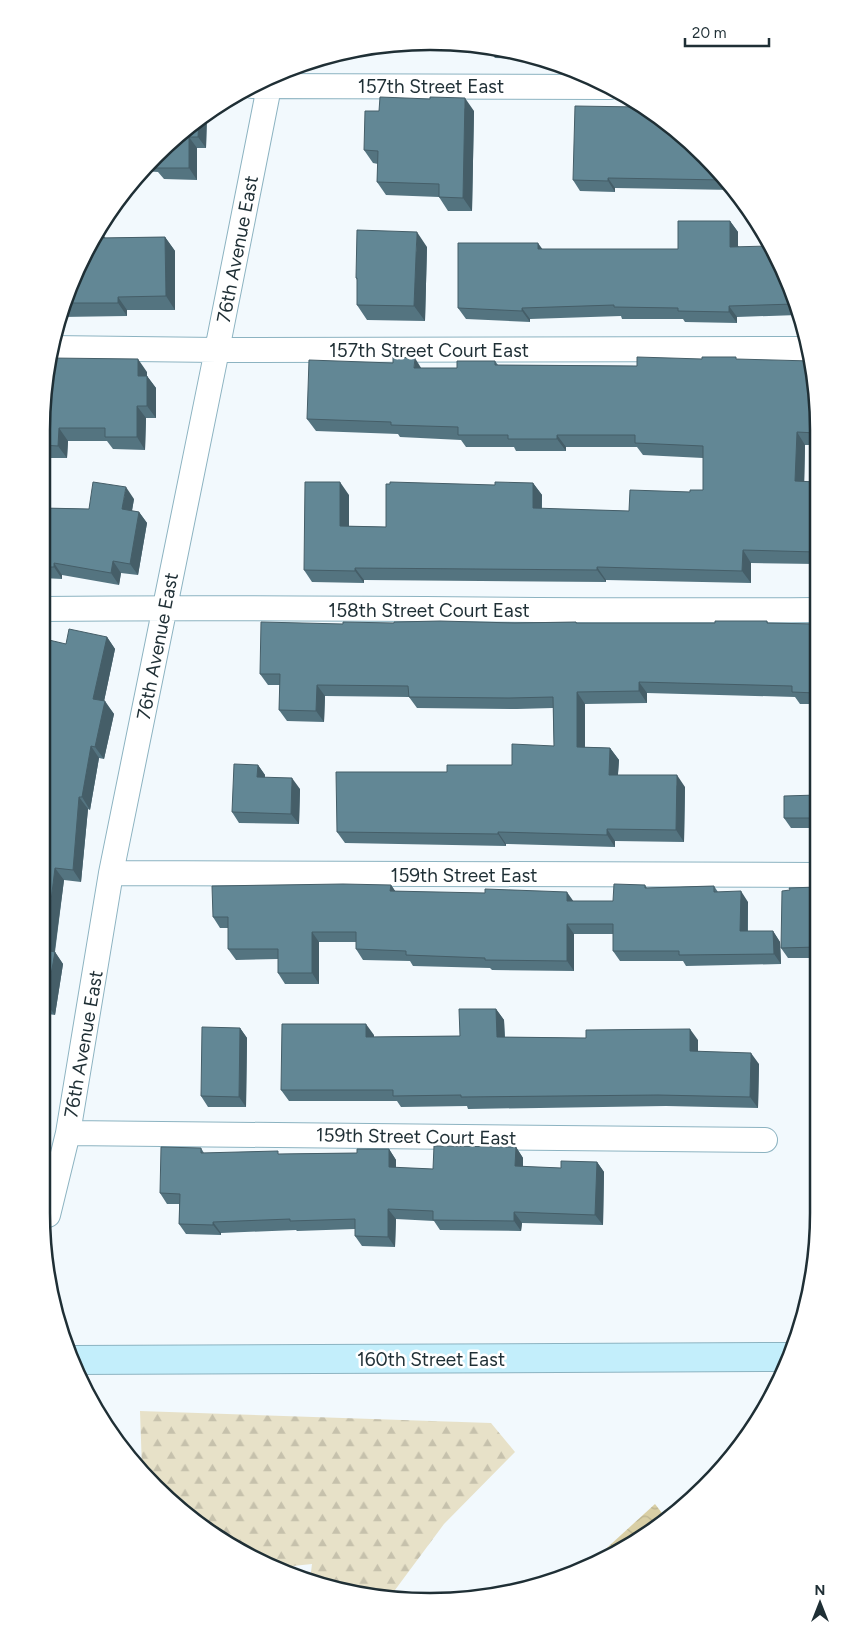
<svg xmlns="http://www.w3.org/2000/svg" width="860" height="1643" viewBox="0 0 860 1643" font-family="Figtree,sans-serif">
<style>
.forest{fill:url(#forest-firs)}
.water{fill:url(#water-waves)}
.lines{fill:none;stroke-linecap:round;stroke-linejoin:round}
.minor-casing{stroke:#8cb3c1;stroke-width:26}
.secondary-casing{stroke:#8cb3c1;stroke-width:30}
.minor{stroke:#fff;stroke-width:24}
.secondary{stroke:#c3eefb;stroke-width:28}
.wall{fill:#547480}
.shaded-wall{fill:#455e68}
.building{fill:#628795;stroke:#455e68}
.labels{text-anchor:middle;stroke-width:5;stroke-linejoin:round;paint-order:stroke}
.street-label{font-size:19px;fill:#1f2f35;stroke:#fff}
.rim{fill:none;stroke:#1f2f35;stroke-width:2.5}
</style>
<defs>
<pattern id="forest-firs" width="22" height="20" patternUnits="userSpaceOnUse" patternTransform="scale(1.25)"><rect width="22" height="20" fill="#e7e1c8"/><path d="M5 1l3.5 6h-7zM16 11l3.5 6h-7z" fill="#c6c1ac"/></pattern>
<pattern id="water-waves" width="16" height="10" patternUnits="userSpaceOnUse" patternTransform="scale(1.25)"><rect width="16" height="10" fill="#d9cfa5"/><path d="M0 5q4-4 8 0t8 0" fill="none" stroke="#bab28f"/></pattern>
</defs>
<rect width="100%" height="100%" fill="#f2f9fd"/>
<path class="forest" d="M 140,1411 L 491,1423 L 515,1452 L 444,1524 L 395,1590 L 392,1599 L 330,1589 L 310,1580 L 312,1564 L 283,1567 L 214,1536 L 142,1469 Z"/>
<path class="water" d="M 655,1504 L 665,1517 L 602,1562 L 587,1566 Z"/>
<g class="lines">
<defs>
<path id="minor" d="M 252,86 L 610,87
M 51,348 L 217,350 L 807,349
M 42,609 C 300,606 558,612 816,610
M 111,873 L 817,875
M 68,1133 L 765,1140
M 48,1215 L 68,1133 L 111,873 L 217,350 L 271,77"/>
<path id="secondary" d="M 74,1360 L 789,1357"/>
</defs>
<use href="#minor" class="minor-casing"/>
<use href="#secondary" class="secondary-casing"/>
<use href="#minor" class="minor"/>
<use href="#secondary" class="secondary"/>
</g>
<path class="wall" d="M 456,42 L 531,55 L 546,60 L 495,58 L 487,48 L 414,50 L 410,44 Z
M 430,99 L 474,111 L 472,211 L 448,211 L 439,197 L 386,195 L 377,182 L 378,164 L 373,163 L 364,150 L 379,111 Z
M 207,114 L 206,148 L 197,148 L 197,180 L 164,179 L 158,172 L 142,171 L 174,138 Z
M 686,138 L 735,190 L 615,188 L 615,192 L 580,191 L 573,180 Z
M 730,221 L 738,232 L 738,246 L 789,282 L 798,315 L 737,317 L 737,323 L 685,322 L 683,319 L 622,319 L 621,316 L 530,319 L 530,322 L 466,319 L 458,308 L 543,249 L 678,249 Z
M 165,237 L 175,251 L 175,310 L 127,310 L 127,316 L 61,317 L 61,320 L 58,320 L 81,258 L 105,238 Z
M 427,247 L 425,321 L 367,320 L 357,305 L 357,280 L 356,278 Z
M 702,359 L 737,359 L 815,379 L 816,445 L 805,445 L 804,482 L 816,482 L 816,564 L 751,563 L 751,583 L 606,580 L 606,582 L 364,580 L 364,583 L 312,582 L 304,570 L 349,495 L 349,526 L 386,527 L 495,485 L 533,483 L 542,495 L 542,509 L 629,511 L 690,492 L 703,490 L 703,458 L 643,455 L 637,447 L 566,447 L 566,451 L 516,451 L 514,447 L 466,447 L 461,440 L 400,437 L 398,434 L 316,431 L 307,419 L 393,363 L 421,368 L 457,368 L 495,361 L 498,365 L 637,366 Z
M 147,372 L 147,376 L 156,388 L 156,418 L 146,418 L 145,450 L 113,449 L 107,441 L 68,441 L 67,458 L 42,458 L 42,405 Z
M 134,499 L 132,511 L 139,512 L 147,523 L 138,575 L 121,573 L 119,585 L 62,575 L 62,579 L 42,578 L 42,508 L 89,509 Z
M 767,621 L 768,623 L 816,624 L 816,704 L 800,704 L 795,697 L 647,693 L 647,703 L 585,704 L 585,747 L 610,748 L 619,760 L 618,775 L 685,787 L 684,842 L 615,841 L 615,847 L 506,844 L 506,846 L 345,843 L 337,832 L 447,772 L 512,765 L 554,746 L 553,708 L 517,709 L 417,708 L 409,697 L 325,696 L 324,722 L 287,721 L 279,710 L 280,685 L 268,685 L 260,674 L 343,624 L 576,622 L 577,623 L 715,623 Z
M 107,637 L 115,649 L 104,701 L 114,714 L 104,759 L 99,758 L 90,810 L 88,809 L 81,882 L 64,880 L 55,952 L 63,964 L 55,1015 L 48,1014 L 41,1046 L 42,675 L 66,644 Z
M 258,765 L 265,775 L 265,778 L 300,789 L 299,824 L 239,823 L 232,812 Z
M 817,795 L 817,828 L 791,828 L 784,818 Z
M 391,885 L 395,891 L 573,901 L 613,901 L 645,885 L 647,888 L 714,886 L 718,892 L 748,902 L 748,931 L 773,931 L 780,942 L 781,964 L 686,966 L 683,961 L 620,961 L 613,951 L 613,934 L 574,934 L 574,971 L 492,970 L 490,968 L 413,966 L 410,961 L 363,960 L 356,949 L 356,942 L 319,942 L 319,984 L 285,984 L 278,973 L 278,959 L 236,960 L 228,949 L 228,928 L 220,928 L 213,917 Z
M 817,887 L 817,958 L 788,958 L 781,948 L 790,890 Z
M 496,1009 L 504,1020 L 505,1037 L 698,1040 L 698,1051 L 759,1064 L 758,1108 L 666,1106 L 468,1109 L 467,1106 L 401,1107 L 397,1101 L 289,1101 L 281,1090 L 374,1035 L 374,1037 L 460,1036 Z
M 240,1028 L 247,1038 L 246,1107 L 208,1107 L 201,1096 Z
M 516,1147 L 523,1158 L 523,1167 L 561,1168 L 597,1162 L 604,1172 L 603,1225 L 522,1223 L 521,1231 L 440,1230 L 434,1221 L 396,1219 L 395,1247 L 362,1246 L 355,1236 L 355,1229 L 297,1231 L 296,1230 L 221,1233 L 221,1235 L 186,1234 L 179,1224 L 179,1204 L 167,1204 L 160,1193 L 201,1148 L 204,1153 L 281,1154 L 357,1153 L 389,1149 L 396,1160 L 396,1168 L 433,1169 Z"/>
<path class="shaded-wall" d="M 465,98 L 474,111 L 472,211 L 463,198 Z
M 207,114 L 206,148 L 198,137 L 199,120 Z
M 189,137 L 197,148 L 197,180 L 189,168 Z
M 608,178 L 615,188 L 615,192 L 608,181 Z
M 730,221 L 738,232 L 738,258 L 730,247 Z
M 99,229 L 109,243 L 99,238 Z
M 417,232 L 427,247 L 425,321 L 414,306 Z
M 165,237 L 175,251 L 175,310 L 166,296 Z
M 538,243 L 546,254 L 538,249 Z
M 774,255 L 782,268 L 776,263 L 774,260 Z
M 118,297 L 127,310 L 127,316 L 118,303 Z
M 729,306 L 737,317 L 737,323 L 729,312 Z
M 522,308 L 530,319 L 530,322 L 522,311 Z
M 415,358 L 423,371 L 414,368 Z
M 138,359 L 147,372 L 147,388 L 138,376 Z
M 147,376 L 156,388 L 156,418 L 147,406 Z
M 137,406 L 146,418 L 145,450 L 137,437 Z
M 59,428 L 68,441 L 67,458 L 58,446 Z
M 797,432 L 805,445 L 804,494 L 795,481 Z
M 557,435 L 566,447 L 566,451 L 557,439 Z
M 340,482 L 349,495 L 349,538 L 340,526 Z
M 533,483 L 542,495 L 541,521 L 533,508 Z
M 126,487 L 134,499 L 130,521 L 122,509 Z
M 139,512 L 147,523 L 138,575 L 130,564 Z
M 743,550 L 751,563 L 751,583 L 742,571 Z
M 113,561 L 121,573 L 119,585 L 111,573 Z
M 54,563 L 62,575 L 62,579 L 54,567 Z
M 597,567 L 606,580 L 606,582 L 597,570 Z
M 355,568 L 364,580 L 364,583 L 355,571 Z
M 107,637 L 115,649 L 102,711 L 93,699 Z
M 639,682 L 647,693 L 647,703 L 639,691 Z
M 317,685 L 325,696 L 324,722 L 316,711 Z
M 577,692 L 585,704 L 585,758 L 577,747 Z
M 105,701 L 114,714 L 104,759 L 95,747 Z
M 91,746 L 99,758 L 90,810 L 82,797 Z
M 610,748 L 619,760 L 617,786 L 609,775 Z
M 258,765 L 265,775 L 264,788 L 257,777 Z
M 677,775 L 685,787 L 684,842 L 676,830 Z
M 292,778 L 300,789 L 299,824 L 291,814 Z
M 79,797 L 88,809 L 81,882 L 73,870 Z
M 607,829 L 615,841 L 615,847 L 607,835 Z
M 498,832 L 506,844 L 506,846 L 498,834 Z
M 55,868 L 64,880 L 54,956 L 55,952 L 63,964 L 55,1015 L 46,1003 L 45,950 Z
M 391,885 L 398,895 L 390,891 Z
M 741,891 L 748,902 L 747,941 L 740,931 Z
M 567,892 L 574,902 L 567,901 Z
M 567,924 L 574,934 L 574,971 L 567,961 Z
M 773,931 L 780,942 L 781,964 L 774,954 Z
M 312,932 L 319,942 L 319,984 L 312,973 Z
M 41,1005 L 48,1014 L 41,1046 Z
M 496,1009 L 504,1020 L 505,1048 L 497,1037 Z
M 366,1024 L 374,1035 L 374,1048 L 366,1037 Z
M 240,1028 L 247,1038 L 246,1107 L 239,1097 Z
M 690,1029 L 698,1040 L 698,1062 L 690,1051 Z
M 751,1053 L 759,1064 L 758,1108 L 750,1097 Z
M 516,1147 L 523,1158 L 523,1177 L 515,1166 Z
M 389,1149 L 396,1160 L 396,1178 L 389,1167 Z
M 597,1162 L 604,1172 L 603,1225 L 595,1215 Z
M 388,1209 L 396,1219 L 395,1247 L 388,1237 Z
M 514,1212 L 522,1223 L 521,1231 L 514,1221 Z
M 213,1222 L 221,1233 L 221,1235 L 213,1225 Z"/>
<path class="building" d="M 380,97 L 430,99 L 430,97 L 465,98 L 463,198 L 439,197 L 439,184 L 377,182 L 378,151 L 364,150 L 365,111 L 379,111 Z
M 575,106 L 639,107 L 639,106 L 686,138 L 726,180 L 608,178 L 608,181 L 573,180 Z
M 199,120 L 198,137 L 189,137 L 189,168 L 156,168 L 156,160 L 153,160 L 174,138 Z
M 678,221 L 730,221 L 730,247 L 769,246 L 774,255 L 774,260 L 775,260 L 776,263 L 779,263 L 789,282 L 795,304 L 729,306 L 729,312 L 678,311 L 678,308 L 614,307 L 614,305 L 522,308 L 522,311 L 458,308 L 458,243 L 538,243 L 538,249 L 678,249 Z
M 99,229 L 99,238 L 165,237 L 166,296 L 118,297 L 118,303 L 64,303 L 81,258 Z
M 357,230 L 417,232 L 414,306 L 357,305 L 357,278 L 356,278 Z
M 393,357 L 415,358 L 414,368 L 457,368 L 457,361 L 495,361 L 495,365 L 637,366 L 637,357 L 702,359 L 702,357 L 736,357 L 736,359 L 811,361 L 815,379 L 816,433 L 797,432 L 795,481 L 816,482 L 816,552 L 743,550 L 742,571 L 597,567 L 597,570 L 355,568 L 355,571 L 304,570 L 305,482 L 340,482 L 340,526 L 386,527 L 386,484 L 390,484 L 390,482 L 495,485 L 495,482 L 533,483 L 533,508 L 629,511 L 630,490 L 690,492 L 690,490 L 703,490 L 703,446 L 635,443 L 635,435 L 557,435 L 557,439 L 508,439 L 508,435 L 458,435 L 458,427 L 391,425 L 391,422 L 307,419 L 309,360 L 393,363 Z
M 50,358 L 138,359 L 138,376 L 147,376 L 147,406 L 137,406 L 137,437 L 105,437 L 105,428 L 59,428 L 58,446 L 42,445 L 42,405 Z
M 93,482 L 126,487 L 122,509 L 139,512 L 130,564 L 113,561 L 111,573 L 54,563 L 54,567 L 42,567 L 42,508 L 89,509 Z
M 440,621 L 515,623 L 576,622 L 576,623 L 715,623 L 715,621 L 767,621 L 767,623 L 816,624 L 816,693 L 792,692 L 792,686 L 639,682 L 639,691 L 577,692 L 577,747 L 610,748 L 609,775 L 677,775 L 676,830 L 607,829 L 607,835 L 498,832 L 498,834 L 337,832 L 336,772 L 447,772 L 447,765 L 512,765 L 512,744 L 554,746 L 553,697 L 509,698 L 409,697 L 408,686 L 317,685 L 316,711 L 279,710 L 280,674 L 260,674 L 261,622 L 343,624 L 343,622 L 394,623 L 394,622 Z
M 69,629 L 107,637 L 93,699 L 105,701 L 95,747 L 91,746 L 82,797 L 79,797 L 73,870 L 55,868 L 45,950 L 55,952 L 46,1003 L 41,1002 L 42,675 L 49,640 L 66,644 Z
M 234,764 L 258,765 L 257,777 L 292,778 L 291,814 L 232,812 Z
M 817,795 L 817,818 L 784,818 L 784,796 Z
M 343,884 L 391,885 L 390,891 L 485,893 L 485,889 L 567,892 L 567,901 L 613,901 L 614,884 L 645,885 L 645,888 L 714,886 L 714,892 L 741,891 L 740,931 L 773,931 L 774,954 L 679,955 L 679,951 L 613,951 L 613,924 L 567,924 L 567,961 L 485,960 L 485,958 L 406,955 L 406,951 L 356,949 L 356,932 L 312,932 L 312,973 L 278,973 L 278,949 L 228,949 L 228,917 L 213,917 L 212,886 Z
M 817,887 L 817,947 L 781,948 L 782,891 L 790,890 L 789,888 Z
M 459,1009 L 496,1009 L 497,1037 L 586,1038 L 586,1030 L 690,1029 L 690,1051 L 751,1053 L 750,1097 L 658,1095 L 461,1097 L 461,1095 L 393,1096 L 393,1090 L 281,1090 L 282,1024 L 366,1024 L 366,1037 L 460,1036 Z
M 202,1027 L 240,1028 L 239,1097 L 201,1096 Z
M 434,1146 L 516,1147 L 515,1166 L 561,1168 L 561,1161 L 597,1162 L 595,1215 L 514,1212 L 514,1221 L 433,1220 L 433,1211 L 388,1209 L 388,1237 L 355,1236 L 355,1219 L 290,1221 L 290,1219 L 213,1222 L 213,1225 L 179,1224 L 180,1194 L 160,1193 L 161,1147 L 201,1148 L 201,1153 L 278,1151 L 278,1154 L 357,1153 L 357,1149 L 389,1149 L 389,1167 L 433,1169 Z"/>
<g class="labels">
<g class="street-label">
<text x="431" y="93">157th Street East</text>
<text transform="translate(237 249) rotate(-79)" y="7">76th Avenue East</text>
<text x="429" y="357">157th Street Court East</text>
<text x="429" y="617">158th Street Court East</text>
<text transform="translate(157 646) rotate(-79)" y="7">76th Avenue East</text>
<text x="464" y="882">159th Street East</text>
<text transform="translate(83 1044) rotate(-80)" y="7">76th Avenue East</text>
<text transform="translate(416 1136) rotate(1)" y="7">159th Street Court East</text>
<text x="431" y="1366">160th Street East</text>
</g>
</g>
<path d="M0 0H860V1643H0ZM430 50H430A380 380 0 0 1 810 430V1213A380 380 0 0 1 430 1593H430A380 380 0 0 1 50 1213V430A380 380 0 0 1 430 50Z" fill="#fff" fill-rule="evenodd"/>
<path class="rim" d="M430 50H430A380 380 0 0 1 810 430V1213A380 380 0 0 1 430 1593H430A380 380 0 0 1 50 1213V430A380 380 0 0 1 430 50Z"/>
<g transform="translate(820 1603)" stroke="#ffffff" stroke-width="4" paint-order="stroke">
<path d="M0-4L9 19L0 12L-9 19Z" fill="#1f2f35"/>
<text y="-8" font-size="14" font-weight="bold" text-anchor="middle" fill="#1f2f35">N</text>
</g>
<path d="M685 38v8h84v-8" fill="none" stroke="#1f2f35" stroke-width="2.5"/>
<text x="692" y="38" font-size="15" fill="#1f2f35" stroke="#ffffff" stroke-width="4" paint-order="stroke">20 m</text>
</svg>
